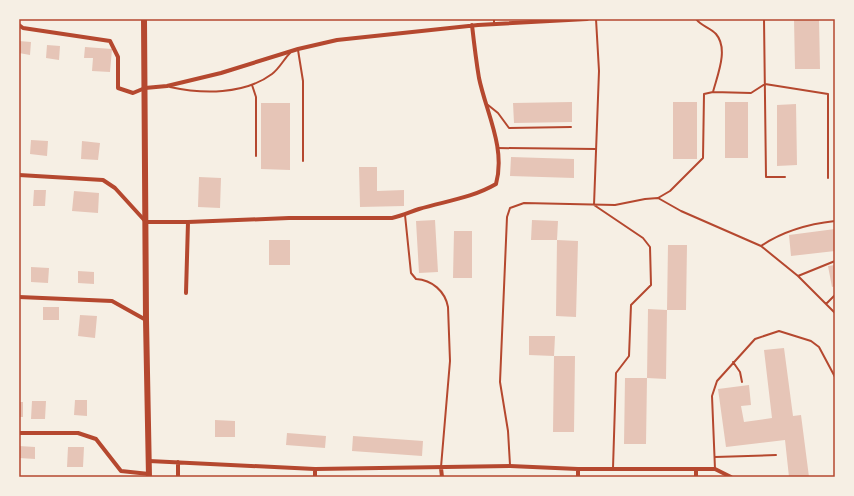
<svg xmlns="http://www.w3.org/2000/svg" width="854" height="496" viewBox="0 0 854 496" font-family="'Exo 2',sans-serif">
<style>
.building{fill:#e6c5b7}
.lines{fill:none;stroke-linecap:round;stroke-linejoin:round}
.service{stroke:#b5482f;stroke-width:2}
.minor{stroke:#b5482f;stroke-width:4}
.secondary{stroke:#b5482f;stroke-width:6}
.neatline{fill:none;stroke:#b5482f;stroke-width:1.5}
</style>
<rect width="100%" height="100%" fill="#f6efe4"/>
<path class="building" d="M 794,19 L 819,19 L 820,69 L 795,69 Z
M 19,41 L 31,42 L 30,55 L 19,53 Z
M 47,45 L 60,46 L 59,60 L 46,58 Z
M 85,47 L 112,49 L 110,72 L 92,71 L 93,58 L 84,58 Z
M 572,102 L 572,122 L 514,123 L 513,103 Z
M 673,102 L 697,102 L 697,159 L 673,159 Z
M 725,102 L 748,102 L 748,158 L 725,158 Z
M 261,103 L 290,103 L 290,170 L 261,169 Z
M 796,104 L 797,165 L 777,166 L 777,105 Z
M 31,140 L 48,141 L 47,156 L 30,154 Z
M 82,141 L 100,143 L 98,160 L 81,159 Z
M 511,157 L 574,159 L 574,178 L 510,176 Z
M 359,167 L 377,167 L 377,191 L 404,190 L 404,206 L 360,207 Z
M 199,177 L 221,178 L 220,208 L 198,207 Z
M 34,190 L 46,190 L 45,206 L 33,206 Z
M 74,191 L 99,193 L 98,213 L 72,211 Z
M 435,220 L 438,272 L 419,273 L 416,221 Z
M 532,220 L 558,221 L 557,240 L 531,240 Z
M 835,229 L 835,251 L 791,256 L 789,235 Z
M 454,231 L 472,231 L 472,278 L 453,278 Z
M 269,240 L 290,240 L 290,265 L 269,265 Z
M 557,240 L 578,241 L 576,317 L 556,316 Z
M 668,245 L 687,245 L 686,310 L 667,310 Z
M 835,265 L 835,286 L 832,287 L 828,266 Z
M 31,267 L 49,268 L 48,283 L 31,282 Z
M 78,271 L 94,272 L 94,284 L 78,283 Z
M 43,307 L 59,307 L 59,320 L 43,320 Z
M 648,309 L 667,310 L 666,379 L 647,378 Z
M 80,315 L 97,316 L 95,338 L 78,336 Z
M 529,336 L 555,336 L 554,356 L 529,355 Z
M 784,348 L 793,416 L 801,415 L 809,477 L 789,477 L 785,440 L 726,447 L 718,389 L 749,385 L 751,405 L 741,406 L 744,422 L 772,418 L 764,350 Z
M 554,356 L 575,356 L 574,432 L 553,432 Z
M 625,378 L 647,378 L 646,444 L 624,444 Z
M 75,400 L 87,400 L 87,416 L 74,415 Z
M 32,401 L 46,401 L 45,419 L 31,419 Z
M 19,402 L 23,402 L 23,417 L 19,417 Z
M 215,420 L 235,421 L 235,437 L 215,437 Z
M 287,433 L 326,436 L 325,448 L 286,445 Z
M 353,436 L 423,441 L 422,456 L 352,451 Z
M 19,446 L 35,447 L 35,459 L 19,458 Z
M 68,447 L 84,447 L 83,467 L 67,467 Z"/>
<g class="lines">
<path class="service" d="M 494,19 L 494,24
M 596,19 L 599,71 L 594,205 L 643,238 L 650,247 L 651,285 L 631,305 L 629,356 L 616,373 L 613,468
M 696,19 C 701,26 711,28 716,34 C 729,49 717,76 713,92 L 751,93 L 765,84 L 828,94 L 828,178
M 764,19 L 766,177 L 785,177
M 298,50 L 303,81 L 303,161
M 252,85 L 256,97 L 256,156
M 170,87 C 202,94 244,95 272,74 C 279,69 284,59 290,53
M 488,105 L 498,113 L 509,128 L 571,127
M 497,148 L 596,149
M 658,198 L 681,211 L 761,246 L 798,276 L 835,313
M 405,215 L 411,273 L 416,279 C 432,280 445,291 448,307 L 450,361 L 441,467
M 761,246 C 783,231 808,224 835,221
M 798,276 L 835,261
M 826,304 L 835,295
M 733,362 L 740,372 L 742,382
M 715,457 L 776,455
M 510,465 L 508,431 L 500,382 L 507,217 L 510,208 L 524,203 L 615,205 L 645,199 L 658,198 L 670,191 L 703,158 L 704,94 L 713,92
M 715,469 L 712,396 L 717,381 L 755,339 L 779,331 L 811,341 L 819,347 L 835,377"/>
<path class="minor" d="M 19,25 L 23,28 L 110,41 L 118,57 L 118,88 L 133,93 L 145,88 L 167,86 L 221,73 L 298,49 L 337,40 L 478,25 L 587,19
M 19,175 L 103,180 L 115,188 L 146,222 L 188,222
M 186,293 L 188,222 L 289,218 L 392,218 C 402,216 410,212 419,209 C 446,201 472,198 496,184 C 506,148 486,112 479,78 C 476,60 474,43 472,25
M 19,297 L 112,301 L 146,320
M 19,433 L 78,433 L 96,439 L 121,471 L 149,474
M 149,461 L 315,469 L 510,466 L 578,469 L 715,469 L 731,477
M 178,462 L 178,477
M 441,468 L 442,477
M 578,469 L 578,477
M 696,469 L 696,477
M 315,477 L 315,469"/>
<path class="secondary" d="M 144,19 L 146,320 L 149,477"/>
</g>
<rect width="854" height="496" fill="none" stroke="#f6efe4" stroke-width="40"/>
<rect x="20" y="20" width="814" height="456" class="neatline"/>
</svg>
